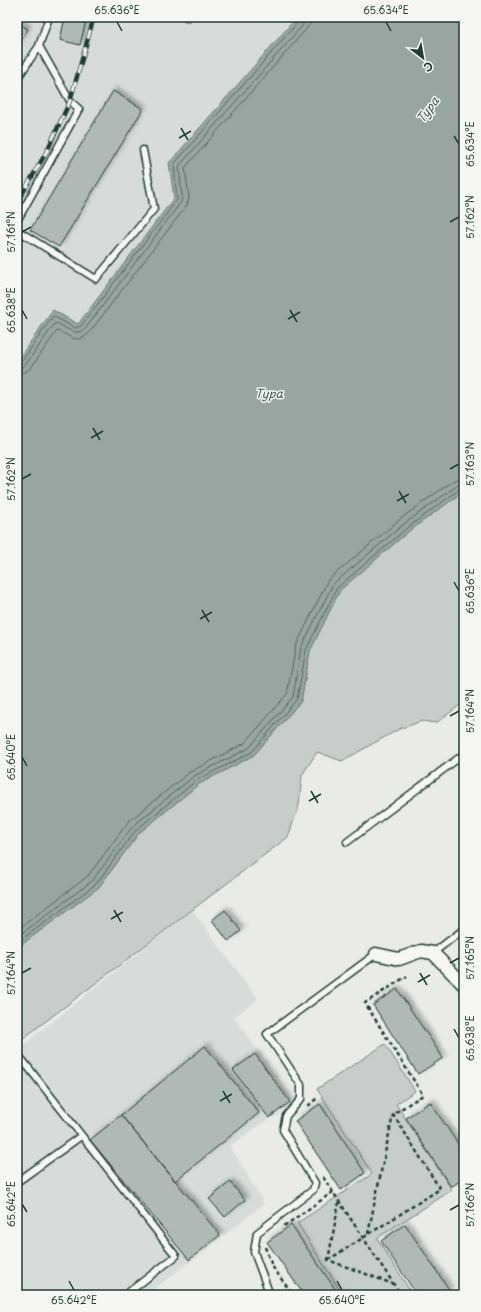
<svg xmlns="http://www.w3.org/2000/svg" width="481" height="1312" viewBox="0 0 481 1312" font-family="'Playpen Sans',sans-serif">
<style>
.built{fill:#d8dcd8}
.green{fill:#c7cec9;stroke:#73867e}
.water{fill:#99a6a0;stroke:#687c75}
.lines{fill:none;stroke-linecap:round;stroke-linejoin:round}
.shore{stroke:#50675f;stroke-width:1}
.building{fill:#b0bab5;stroke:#1f3d34;filter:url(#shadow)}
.lane-casing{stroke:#1f3d34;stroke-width:9}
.street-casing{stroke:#1f3d34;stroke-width:15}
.path{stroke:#1f3d34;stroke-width:2.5;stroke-dasharray:4 3;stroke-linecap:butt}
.lane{stroke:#f6f6f2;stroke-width:6}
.street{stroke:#f6f6f2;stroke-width:12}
.rail-casing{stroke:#1f3d34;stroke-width:4.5}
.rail{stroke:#f6f6f2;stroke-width:3;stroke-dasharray:9;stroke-linecap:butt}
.ticks{fill:none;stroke:#1f3d34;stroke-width:1.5}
.labels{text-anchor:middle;stroke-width:3;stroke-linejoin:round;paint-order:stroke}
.water-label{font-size:12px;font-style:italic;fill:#445c54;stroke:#f6f6f2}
.neatline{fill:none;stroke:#1f3d34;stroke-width:1.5}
.ticks-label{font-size:10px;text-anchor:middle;fill:#1f3d34}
</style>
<defs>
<filter id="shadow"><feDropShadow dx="3.5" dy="-3.5" stdDeviation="2" flood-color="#0004"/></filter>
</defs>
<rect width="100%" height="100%" fill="#e9ebe7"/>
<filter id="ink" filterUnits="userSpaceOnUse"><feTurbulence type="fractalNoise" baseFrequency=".025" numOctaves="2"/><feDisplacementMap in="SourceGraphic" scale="8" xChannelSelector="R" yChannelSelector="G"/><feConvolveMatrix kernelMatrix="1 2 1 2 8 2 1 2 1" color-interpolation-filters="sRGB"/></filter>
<g filter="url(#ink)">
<path class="built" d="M 17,17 L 297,17 L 169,163 L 174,198 L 77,324 L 52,310 L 17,361 Z
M 192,910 L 258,999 L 234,1017 L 294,1101 L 230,1146 L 264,1204 L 147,1295 L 17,1295 L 17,1050 Z"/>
<path class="green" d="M 464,491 L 464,702 L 436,723 L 422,721 L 399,729 L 342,761 L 317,752 L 302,775 L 299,805 L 288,837 L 17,1043 L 17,948 L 99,887 L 139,833 L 199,784 L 254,755 L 301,701 L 310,651 L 340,590 L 409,531 Z
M 385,1044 L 415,1091 L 396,1104 L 452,1190 L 377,1238 L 409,1289 L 395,1295 L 343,1295 L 297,1223 L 372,1174 L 317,1089 Z"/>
<path class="water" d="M 297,17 L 464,17 L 464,491 L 409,531 L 340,590 L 310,651 L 301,701 L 254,755 L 199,784 L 139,833 L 99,887 L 17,948 L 17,361 L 53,310 L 78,324 L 174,198 L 169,163 Z"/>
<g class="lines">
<path class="shore" d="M 17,363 L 22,361 L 53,316 L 75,328 L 81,326 L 177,200 L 174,164 L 299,21 L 300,17
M 17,368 L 22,367 L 26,364 L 55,323 C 65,325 74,338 85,329 L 181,202 L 182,196 L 179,166 L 303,25 L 305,17
M 17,374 L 23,373 L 30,369 L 57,331 C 69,334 76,346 89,333 L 187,205 L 189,198 L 185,168 L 307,28 L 310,24 L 311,17
M 17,930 L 88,876 L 129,821 L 190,772 L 245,743 L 287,694 L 296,646 L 328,580 L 400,519 L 454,480 L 464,477
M 17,937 L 92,881 L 133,826 L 194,776 L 249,748 L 293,697 L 301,648 L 333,584 L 404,524 L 458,485 L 464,483
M 17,943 L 96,884 L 136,830 L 197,780 L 252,752 L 297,699 L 306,650 L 337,588 L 407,528 L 460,489 L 464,488"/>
</g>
<path class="building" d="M 17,17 L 21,17 L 17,23 L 28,29 L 17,46 Z
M 65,17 L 87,17 L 80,45 L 60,40 Z
M 180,17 L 192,17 L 187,23 Z
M 113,91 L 143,109 L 59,247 L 30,230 Z
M 225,910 L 241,931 L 228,941 L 212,920 Z
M 397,989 L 443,1058 L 418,1074 L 373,1005 Z
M 205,1046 L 259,1113 L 175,1181 L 121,1115 Z
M 255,1054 L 290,1102 L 269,1118 L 233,1070 Z
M 430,1102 L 464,1153 L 464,1178 L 451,1187 L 406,1118 Z
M 320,1104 L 365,1173 L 341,1190 L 295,1121 Z
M 121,1115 L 220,1235 L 189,1260 L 90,1140 Z
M 230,1182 L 245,1200 L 225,1217 L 209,1199 Z
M 405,1224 L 450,1291 L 444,1295 L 417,1295 L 381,1241 Z
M 291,1225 L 338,1293 L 335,1295 L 304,1295 L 267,1242 Z"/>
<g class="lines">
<defs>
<path id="lane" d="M 17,79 L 39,46 L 49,17
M 17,221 L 79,109 L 70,101 L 39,46
M 17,230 L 96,279 L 154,209 L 143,150
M 347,842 L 464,754
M 433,953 L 464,929
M 17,1053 L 176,1256 L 125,1295
M 17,1182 L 81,1136
M 270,1295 L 254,1252 L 257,1233 L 313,1190 L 315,1183 L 283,1130 L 286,1116 L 301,1099 L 301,1085 L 267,1034 L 376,954"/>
<path id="street" d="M 376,954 L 399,959 L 421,951 L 433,953 L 464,985"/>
</defs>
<use href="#lane" class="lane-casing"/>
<use href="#street" class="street-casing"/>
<path class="path" d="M 308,1106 L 317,1098
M 323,1177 L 401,1295
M 339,1202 L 328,1260 L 393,1284
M 284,1226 L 333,1192
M 368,1234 L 393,1115
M 265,1247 L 272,1266 L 293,1295
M 328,1260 L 440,1189 L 393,1114 L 423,1095 L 365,1003 L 407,976"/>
<use href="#lane" class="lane"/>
<use href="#street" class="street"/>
<defs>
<path id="rail" d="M 17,203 L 47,151 L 70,101 L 94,17"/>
</defs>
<use href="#rail" class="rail-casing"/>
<use href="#rail" class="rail"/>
</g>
</g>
<path class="ticks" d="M 117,22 L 122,31M 386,22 L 391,31M 181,128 L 188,140M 454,136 L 459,144M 179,138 L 191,131M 450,222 L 459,217M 22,232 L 31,227M 22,310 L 27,319M 290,310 L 297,322M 288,319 L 300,312M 93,428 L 100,440M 91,438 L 103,431M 450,469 L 459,464M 22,479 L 31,474M 399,491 L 406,503M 397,501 L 409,494M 454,582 L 459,591M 202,610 L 209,622M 200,619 L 212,612M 450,716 L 459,711M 22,757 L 27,766M 311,791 L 318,803M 309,801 L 321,794M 114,910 L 121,922M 111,919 L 123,912M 450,963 L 459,958M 22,973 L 31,968M 420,973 L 427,985M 418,982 L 430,975M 454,1029 L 459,1038M 223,1091 L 230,1103M 220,1101 L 232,1094M 22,1204 L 27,1212M 450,1210 L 459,1205M 69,1281 L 74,1290M 337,1281 L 342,1290"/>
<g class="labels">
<g class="water-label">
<text transform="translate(428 110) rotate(-54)" y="4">Тура</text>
<text x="269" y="398">Тура</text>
</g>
</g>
<rect width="481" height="1312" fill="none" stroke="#f6f6f2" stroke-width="44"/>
<g transform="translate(423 58) rotate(149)" stroke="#f6f6f2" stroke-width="3" paint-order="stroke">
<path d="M0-3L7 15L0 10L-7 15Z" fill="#1f3d34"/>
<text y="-6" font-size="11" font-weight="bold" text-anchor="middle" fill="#1f3d34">С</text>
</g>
<rect x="22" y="22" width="437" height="1268" class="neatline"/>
<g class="ticks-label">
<text x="117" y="14">65.636°E</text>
<text x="386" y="14">65.634°E</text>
<text transform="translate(470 144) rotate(-90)" y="4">65.634°E</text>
<text transform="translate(470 217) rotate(-90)" y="4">57.162°N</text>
<text transform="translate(11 232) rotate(-90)" y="4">57.161°N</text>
<text transform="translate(11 310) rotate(-90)" y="4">65.638°E</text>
<text transform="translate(470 464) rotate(-90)" y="4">57.163°N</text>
<text transform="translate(11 479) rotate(-90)" y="4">57.162°N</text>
<text transform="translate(470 591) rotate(-90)" y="4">65.636°E</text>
<text transform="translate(470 711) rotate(-90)" y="4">57.164°N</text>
<text transform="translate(11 757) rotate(-90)" y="4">65.640°E</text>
<text transform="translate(470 958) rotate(-90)" y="4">57.165°N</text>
<text transform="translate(11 973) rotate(-90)" y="4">57.164°N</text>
<text transform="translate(470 1038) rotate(-90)" y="4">65.638°E</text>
<text transform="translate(11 1204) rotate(-90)" y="4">65.642°E</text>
<text transform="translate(470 1205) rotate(-90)" y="4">57.166°N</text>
<text x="74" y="1304">65.642°E</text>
<text x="342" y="1304">65.640°E</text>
</g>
</svg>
